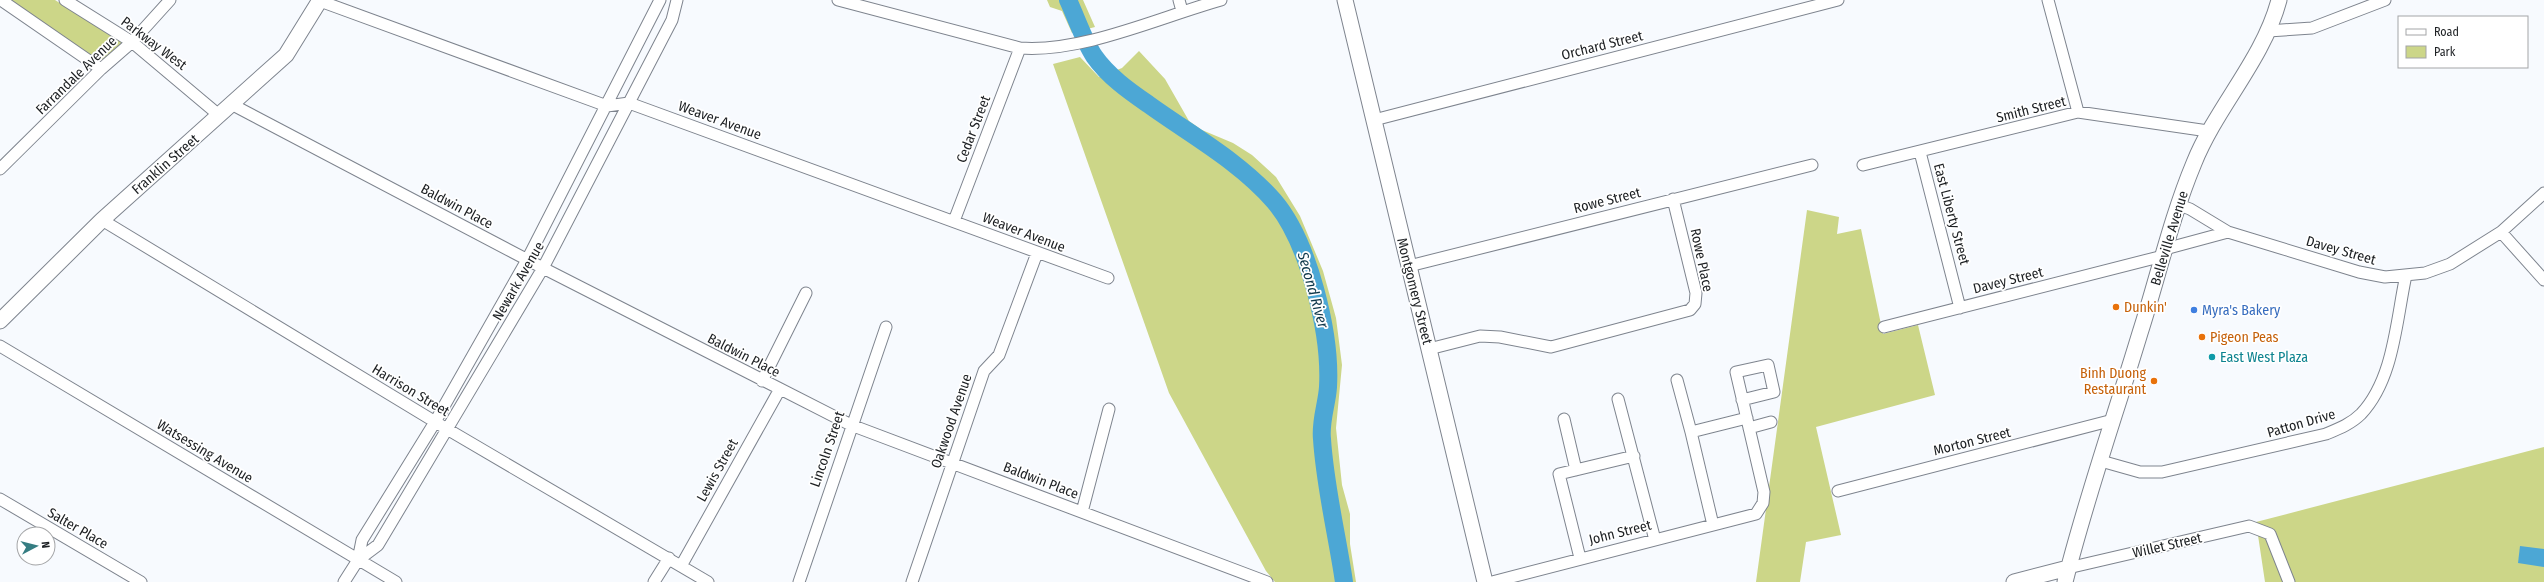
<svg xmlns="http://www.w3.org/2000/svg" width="2544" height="582" viewBox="0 0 2544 582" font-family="'Fira Sans Condensed',sans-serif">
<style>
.green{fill:#ccd688}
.water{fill:#4ca7d5}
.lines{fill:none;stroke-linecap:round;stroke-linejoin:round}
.river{stroke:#4ca7d5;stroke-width:18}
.street-casing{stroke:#7e848e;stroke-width:13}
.secondary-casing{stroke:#7e848e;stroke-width:17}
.street{stroke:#fff;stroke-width:11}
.secondary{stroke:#fff;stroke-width:15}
.food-dot{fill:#e8710a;stroke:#fff;stroke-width:1.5}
.shop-dot{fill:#3f7fe0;stroke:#fff;stroke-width:1.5}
.culture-dot{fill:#0f9aa8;stroke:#fff;stroke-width:1.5}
.labels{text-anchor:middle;stroke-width:3.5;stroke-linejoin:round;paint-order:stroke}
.street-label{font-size:14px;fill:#1c1f22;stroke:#fff}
.food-label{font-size:14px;fill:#c56008;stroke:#fff;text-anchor:start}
.shop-label{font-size:14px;fill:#366cbe;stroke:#fff;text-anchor:start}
.culture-label{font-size:14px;fill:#0d838f;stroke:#fff;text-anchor:start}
.water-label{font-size:15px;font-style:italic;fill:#0f384b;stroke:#fff}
</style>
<rect width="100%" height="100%" fill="#f7fafe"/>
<path class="green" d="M 8,0 L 55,0 L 123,43 L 99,62 Z
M 1047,0 L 1083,0 L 1095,27 L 1072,33 L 1062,11 L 1050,7 Z
M 1139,51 L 1165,79 L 1189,121 L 1202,130 L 1233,143 L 1252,155 L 1276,177 L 1300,216 L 1323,271 L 1336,318 L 1342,365 L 1336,428 L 1342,485 L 1350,514 L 1350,544 L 1356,582 L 1275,582 L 1266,571 L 1169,393 L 1053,64 L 1080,57 L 1099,77 L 1122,68 Z
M 1807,210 L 1839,217 L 1837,234 L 1861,229 L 1883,334 L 1918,325 L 1935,395 L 1816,427 L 1841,535 L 1806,542 L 1800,582 L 1756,582 Z
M 2544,447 L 2544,582 L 2265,582 L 2256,522 Z"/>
<path class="water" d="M 2520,546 L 2544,549 L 2544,567 L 2518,563 Z"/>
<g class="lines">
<path class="river" d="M 1068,0 C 1076,17 1084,41 1094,56 C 1108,76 1129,91 1148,104 C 1191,135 1239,161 1274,201 C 1309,242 1331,334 1328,387 C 1327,404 1320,421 1322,439 C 1325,487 1337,534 1344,582"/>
<defs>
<path id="street" d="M 1,0 L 101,69
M 65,0 L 132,42 L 220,116
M 838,0 L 1020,48 C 1082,53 1160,17 1221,0
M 1179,0 L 1182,11
M 2048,0 L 2078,112
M 320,1 L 607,106 L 629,103 L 1108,278
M 2268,31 L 2312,28 L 2385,0
M 231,104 L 543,268 L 851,425 L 1267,582
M 1374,120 L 1838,0
M 1920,152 L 1960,308
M 1863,165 L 2078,112 L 2208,131
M 0,169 L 101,69 L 132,42 L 170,0
M 2179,205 L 2190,209 L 2228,232 L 2359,272 L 2385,277 L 2425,273 L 2450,264 L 2501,232 L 2544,193
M 102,220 L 447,429 L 708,582
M 954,221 L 1020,48
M 2501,232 L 2544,280
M 2165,249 L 2228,232
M 1409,266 L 1812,165
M 1884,327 L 2163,256
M 0,346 L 396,582
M 1429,349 L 1480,336 L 1500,337 L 1551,347 L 1690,310 L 1695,304 L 1696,293 L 1673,199
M 1677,380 L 1691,432
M 762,381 L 806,293
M 1618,399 L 1655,540
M 1564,419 L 1576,470
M 1749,428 L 1771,422
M 2101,461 L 2140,472 L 2162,472 L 2326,434 C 2338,429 2351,424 2361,414 C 2394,379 2396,321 2406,275
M 1838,491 L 2113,420
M 0,499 L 141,582
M 1082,512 L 1109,409
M 1713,525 L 1691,432 L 1747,418
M 1580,558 L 1559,474 L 1634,456
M 358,560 L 362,540 L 435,422 L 527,260 L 660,0
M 681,566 L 780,389
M 2068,568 L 2249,526 L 2270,534 L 2289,582
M 344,582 L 358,560 L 378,545 L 543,268 L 672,20 L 677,0
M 654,582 L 669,558
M 799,582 L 886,327
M 912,582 L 984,371 L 999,355 L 1037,253
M 1492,582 L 1756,514 L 1763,503 L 1764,492 L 1736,372 L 1768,365 L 1774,392 L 1742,400"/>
<path id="secondary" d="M 1345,0 L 1485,582
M 0,321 L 102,220 L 286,55 L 320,0
M 2014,582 L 2068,568
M 2065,582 C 2086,498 2115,416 2140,333 C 2158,277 2171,218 2194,163 C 2217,106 2263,60 2279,0"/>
</defs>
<use href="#street" class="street-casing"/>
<use href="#secondary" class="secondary-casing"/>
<use href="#street" class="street"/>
<use href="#secondary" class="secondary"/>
</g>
<g class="food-dot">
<circle cx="2116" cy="307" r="4"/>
<circle cx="2202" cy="337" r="4"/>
<circle cx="2154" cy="381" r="4"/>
</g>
<circle class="shop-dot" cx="2194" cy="310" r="4"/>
<circle class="culture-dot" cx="2212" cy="357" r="4"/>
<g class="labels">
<g class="street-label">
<text transform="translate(154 43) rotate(37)" y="5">Parkway West</text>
<text transform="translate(1602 45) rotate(-14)" y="5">Orchard Street</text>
<text transform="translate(76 75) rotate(-44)" y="5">Farrandale Avenue</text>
<text transform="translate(2031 109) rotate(-14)" y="5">Smith Street</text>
<text transform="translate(720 120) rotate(20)" y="5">Weaver Avenue</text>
<text transform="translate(973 129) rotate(-69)" y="5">Cedar Street</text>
<text transform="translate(165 164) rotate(-41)" y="5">Franklin Street</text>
<text transform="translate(1607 200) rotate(-14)" y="5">Rowe Street</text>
<text transform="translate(457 206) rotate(28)" y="5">Baldwin Place</text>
<text transform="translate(1952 214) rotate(75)" y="5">East Liberty Street</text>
<text transform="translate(1024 232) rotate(21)" y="5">Weaver Avenue</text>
<text transform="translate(2169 238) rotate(-73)" y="5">Belleville Avenue</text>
<text transform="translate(2341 250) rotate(16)" y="5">Davey Street</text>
<text transform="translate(1702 260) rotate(78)" y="5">Rowe Place</text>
<text transform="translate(2008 280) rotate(-14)" y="5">Davey Street</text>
<text transform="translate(518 281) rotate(-60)" y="5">Newark Avenue</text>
<text transform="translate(1415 291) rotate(76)" y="5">Montgomery Street</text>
<text transform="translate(744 355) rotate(27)" y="5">Baldwin Place</text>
<text transform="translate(411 390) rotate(31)" y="5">Harrison Street</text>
<text transform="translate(951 421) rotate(-71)" y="5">Oakwood Avenue</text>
<text transform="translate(2301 423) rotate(-16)" y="5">Patton Drive</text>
<text transform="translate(1972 441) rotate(-14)" y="5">Morton Street</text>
<text transform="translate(827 449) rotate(-71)" y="5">Lincoln Street</text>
<text transform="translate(205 451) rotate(31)" y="5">Watsessing Avenue</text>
<text transform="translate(717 470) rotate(-61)" y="5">Lewis Street</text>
<text transform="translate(1041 480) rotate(21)" y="5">Baldwin Place</text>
<text transform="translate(78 528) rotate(30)" y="5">Salter Place</text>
<text transform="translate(1620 532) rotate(-14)" y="5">John Street</text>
<text transform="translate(2167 545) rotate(-13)" y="5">Willet Street</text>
</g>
<g class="food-label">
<text x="2124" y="312">Dunkin'</text>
<text x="2210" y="342">Pigeon Peas</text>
<text x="2146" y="378" text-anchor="end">Binh Duong<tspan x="2146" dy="16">Restaurant</tspan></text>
</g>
<g class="shop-label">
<text x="2202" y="315">Myra's Bakery</text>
</g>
<g class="culture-label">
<text x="2220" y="362">East West Plaza</text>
</g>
<g class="water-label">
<text transform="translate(1313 290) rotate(74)" y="5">Second River</text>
</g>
</g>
<rect x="2398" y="16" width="130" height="52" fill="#ffffff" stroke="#a4a5a7"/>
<rect x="2406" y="29" width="20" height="6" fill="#ffffff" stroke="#a4a5a7"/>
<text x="2434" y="36" font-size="12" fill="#1c1f22">Road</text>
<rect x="2406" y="46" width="20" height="12" fill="#ccd688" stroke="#a4a5a7"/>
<text x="2434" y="56" font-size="12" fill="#1c1f22">Park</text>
<g transform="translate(36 546) rotate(83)"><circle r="19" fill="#ffffff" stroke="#a4a5a7"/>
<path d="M0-3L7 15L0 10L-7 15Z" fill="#357d82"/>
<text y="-6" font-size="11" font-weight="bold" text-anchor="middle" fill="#1c1f22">N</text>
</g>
</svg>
